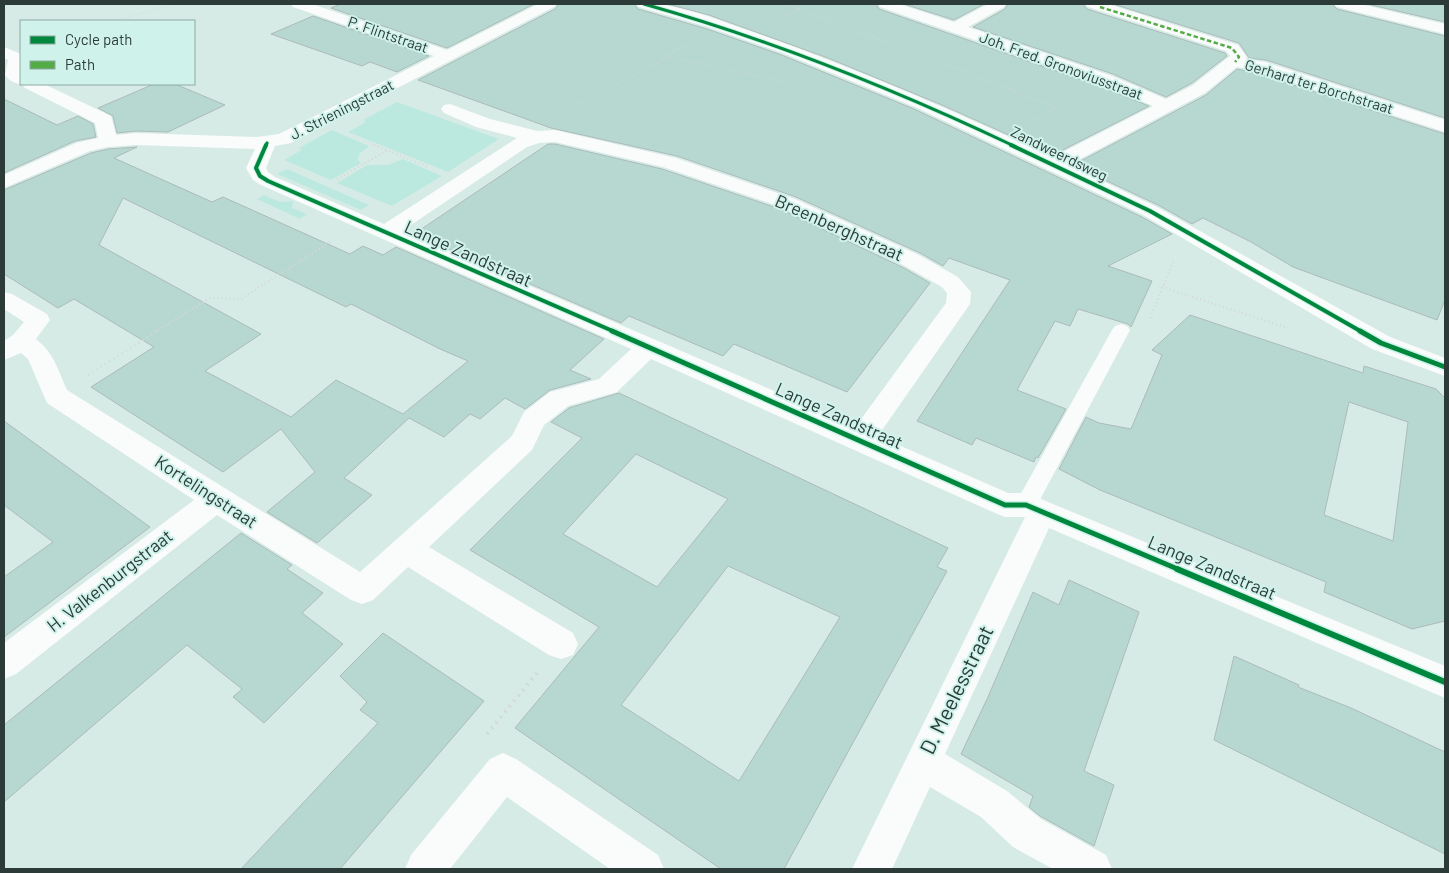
<svg xmlns="http://www.w3.org/2000/svg" width="1449" height="873" viewBox="0 0 1449 873" font-family="Barlow,sans-serif">
<style>
.green{fill:#bce9df}
.building{fill:#b7d7d1;stroke:#acbbb8;fill-rule:evenodd}
.lines{fill:none;stroke-linecap:round;stroke-linejoin:round}
.path-far3{stroke:#d4d9d8;stroke-width:2;stroke-dasharray:0.5 2.5;stroke-linecap:butt}
.path-far2{stroke:#d4d9d8;stroke-width:2.5;stroke-dasharray:1 3;stroke-linecap:butt}
.path-far1{stroke:#d4d9d8;stroke-width:3;stroke-dasharray:1 4;stroke-linecap:butt}
.path{stroke:#d4d9d8;stroke-width:4;stroke-dasharray:2 5;stroke-linecap:butt}
.lane{fill:#f9fcfb;fill-rule:evenodd}
.street{fill:#f9fcfb;fill-rule:evenodd}
.quiet{stroke:#54ac46;stroke-width:2.5;stroke-dasharray:4.5 2.5;stroke-linecap:butt}
.cycleway-far3-casing{stroke:#cff3eb;stroke-width:5}
.cycleway-far2-casing{stroke:#cff3eb;stroke-width:6}
.cycleway-far1-casing{stroke:#cff3eb;stroke-width:8}
.cycleway-casing{stroke:#cff3eb;stroke-width:9}
.cycleway-far3{stroke:#00873e;stroke-width:3}
.cycleway-far2{stroke:#00873e;stroke-width:4}
.cycleway-far1{stroke:#00873e;stroke-width:5}
.cycleway{stroke:#00873e;stroke-width:6}
.labels{text-anchor:middle;stroke-width:4;stroke-linejoin:round;paint-order:stroke}
.far-street-label{font-size:15px;fill:#2d3b38;stroke:#cff3eb}
.street-label{font-size:18px;fill:#2d3b38;stroke:#cff3eb}
.near-street-label{font-size:21px;fill:#2d3b38;stroke:#cff3eb}
</style>
<rect width="100%" height="100%" fill="#d7ebe6"/>
<path class="green" d="M 397,102 L 499,139 L 448,172 L 348,132 L 366,122 L 363,120 Z
M 332,130 L 369,146 L 359,154 L 358,160 L 361,163 L 331,180 L 284,160 L 302,150 L 299,148 Z
M 403,159 L 442,176 L 392,206 L 337,183 L 367,165 L 388,165 Z
M 287,169 L 369,205 L 361,210 L 277,174 Z
M 264,195 L 280,202 L 293,201 L 292,208 L 307,214 L 300,219 L 257,199 Z"/>
<path class="building" d="M 341,4 L 534,4 L 447,48 L 331,8 Z
M 559,4 L 634,4 L 638,9 L 707,29 L 779,54 L 914,109 L 1142,217 L 1172,234 L 1108,266 L 1152,281 L 1131,327 L 1128,324 L 1078,309 L 1070,326 L 1055,321 L 1017,390 L 1066,409 L 1038,458 L 1036,457 L 1034,462 L 976,438 L 972,445 L 917,421 L 1010,280 L 949,258 L 943,266 L 920,253 L 796,197 L 677,156 L 551,128 L 418,80 L 555,9 Z
M 667,4 L 876,4 L 879,9 L 1099,86 L 1149,106 L 1053,155 L 942,105 L 828,58 L 709,15 Z
M 904,4 L 984,4 L 954,20 Z
M 1008,4 L 1083,4 L 1087,9 L 1225,53 L 1227,56 L 1192,83 L 1166,97 L 1113,74 L 973,27 L 1005,9 Z
M 1113,4 L 1332,4 L 1337,9 L 1445,36 L 1445,118 L 1266,60 L 1249,58 L 1239,43 Z
M 1367,4 L 1445,4 L 1445,22 Z
M 313,16 L 429,56 L 397,72 L 370,62 L 362,66 L 271,34 Z
M 1237,69 L 1256,73 L 1445,134 L 1445,300 L 1437,320 L 1293,267 L 1251,242 L 1203,218 L 1192,224 L 1158,205 L 1073,165 L 1206,95 Z
M 154,84 L 175,84 L 225,105 L 168,132 L 136,131 L 117,133 L 113,116 L 98,108 Z
M 4,99 L 57,125 L 78,116 L 93,124 L 96,137 L 75,141 L 4,173 Z
M 548,144 L 555,144 L 662,169 L 780,209 L 902,267 L 930,283 L 847,392 L 734,344 L 723,356 L 629,316 L 621,323 L 414,234 Z
M 137,147 L 114,158 L 212,202 L 223,197 L 350,254 L 363,246 L 383,255 L 396,247 L 604,339 L 570,370 L 591,379 L 550,390 L 525,409 L 505,398 L 480,419 L 470,414 L 444,437 L 409,418 L 344,478 L 372,495 L 317,543 L 267,512 L 315,472 L 281,429 L 223,472 L 91,387 L 154,347 L 74,299 L 58,308 L 4,274 L 4,190 L 91,153 L 108,149 ZM 123,198 L 346,307 L 351,304 L 440,349 L 468,361 L 403,414 L 336,380 L 291,417 L 205,371 L 261,334 L 99,245 Z
M 1190,315 L 1363,373 L 1364,366 L 1436,389 L 1445,398 L 1445,621 L 1412,629 L 1324,592 L 1326,582 L 1100,490 L 1059,469 L 1086,417 L 1099,423 L 1131,429 L 1162,355 L 1152,350 ZM 1349,402 L 1408,422 L 1393,541 L 1324,515 Z
M 619,393 L 948,548 L 937,567 L 947,571 L 784,869 L 721,869 L 515,728 L 599,627 L 470,550 L 582,438 L 551,422 L 569,408 ZM 636,454 L 728,499 L 657,587 L 563,534 ZM 728,566 L 840,617 L 739,781 L 621,705 Z
M 4,421 L 150,527 L 4,637 L 4,577 L 53,542 L 4,505 Z
M 241,533 L 292,565 L 287,569 L 323,593 L 302,613 L 343,644 L 264,723 L 233,697 L 242,689 L 187,645 L 4,802 L 4,725 Z
M 1069,580 L 1139,612 L 1084,771 L 1114,785 L 1094,846 L 1040,816 L 1029,807 L 1033,796 L 961,754 L 988,697 L 1033,592 L 1059,605 Z
M 383,633 L 484,701 L 340,869 L 241,869 L 378,723 L 360,710 L 367,702 L 340,676 Z
M 1234,656 L 1299,685 L 1298,687 L 1351,708 L 1445,752 L 1445,854 L 1214,740 Z"/>
<g class="lines">
<path class="path-far3" d="M 797,10 L 893,44
M 783,18 L 799,9 L 785,4
M 114,21 L 175,4
M 911,50 L 1057,108 L 1031,122
M 668,57 L 790,83
M 568,109 L 657,63 L 685,45
M 354,137 L 377,146"/>
<path class="path-far2" d="M 374,145 L 429,167
M 337,179 L 388,150
M 1162,287 L 1288,328
M 1150,318 L 1174,260
M 155,332 L 210,298 L 241,299 L 330,242"/>
<path class="path-far1" d="M 88,375 L 157,331"/>
<path class="path" d="M 487,734 L 537,673"/>
<path class="lane" d="M 1121,324 L 1127,326 L 1130,330 L 1034,511 L 1026,514 L 1018,511 L 1015,505 L 1018,499 L 1112,330 L 1115,326 Z"/>
<path class="street" d="M 291,4 L 312,4 L 447,50 L 538,4 L 557,4 L 554,7 L 291,143 L 275,146 L 266,168 L 268,172 L 275,177 L 384,224 L 517,138 L 476,127 L 444,113 L 441,109 L 444,105 L 450,104 L 490,119 L 537,131 L 555,130 L 676,158 L 795,199 L 919,255 L 958,277 L 971,292 L 970,304 L 878,436 L 1008,493 L 1026,493 L 1036,497 L 1445,666 L 1445,698 L 1049,528 L 945,754 L 1007,791 L 1041,819 L 1106,855 L 1112,869 L 1053,869 L 1013,847 L 981,817 L 930,787 L 892,869 L 852,869 L 1025,517 L 1005,517 L 995,513 L 651,359 L 617,392 L 568,406 L 544,425 L 532,450 L 429,547 L 573,633 L 578,644 L 573,655 L 561,659 L 549,655 L 408,567 L 373,600 L 362,604 L 351,600 L 217,515 L 16,674 L 4,679 L 4,643 L 194,500 L 47,403 L 28,359 L 21,353 L 4,360 L 4,341 L 13,335 L 24,322 L 4,309 L 4,292 L 12,294 L 47,314 L 50,320 L 36,339 C 54,353 58,370 67,390 L 360,572 L 512,436 L 524,412 L 550,392 L 599,379 L 631,349 L 261,185 L 253,180 L 246,168 L 255,149 L 136,145 L 108,147 L 90,151 L 4,188 L 4,175 L 76,143 L 98,138 L 95,123 L 25,88 L 22,84 C 16,84 9,81 5,75 L 8,60 L 4,58 L 4,47 L 21,54 L 21,84 L 44,84 L 111,116 L 116,135 L 136,133 L 257,137 L 279,134 L 434,56 L 293,7 ZM 555,142 L 663,167 L 781,207 L 903,265 L 942,287 L 947,293 L 946,303 L 856,426 L 402,231 L 527,147 L 539,143 Z
M 636,4 C 674,1 715,19 750,31 C 854,67 954,111 1053,157 L 1153,106 L 1100,84 L 880,7 L 878,4 L 899,4 L 954,22 L 988,4 L 1006,4 L 1004,7 L 968,27 L 1112,76 L 1166,99 L 1193,85 L 1230,56 L 1226,51 L 1088,7 L 1085,4 L 1108,4 L 1238,45 L 1247,57 L 1246,59 L 1265,62 L 1445,120 L 1445,132 L 1256,71 L 1237,67 L 1205,93 L 1069,165 L 1157,207 L 1390,337 L 1445,358 L 1445,376 L 1372,349 L 1143,215 L 915,107 L 780,52 L 708,27 L 639,7 Z
M 1334,4 L 1360,4 L 1445,24 L 1445,34 L 1337,7 Z
M 503,753 L 516,759 L 658,855 L 664,869 L 610,869 L 507,797 L 450,869 L 405,869 L 411,855 L 490,759 Z"/>
<path class="quiet" d="M 1100,7 L 1232,48 L 1239,57 L 1235,62"/>
<defs>
<path id="cycleway-far3" d="M 644,4 C 772,40 894,89 1014,146
M 266,146 L 267,143"/>
<path id="cycleway-far2" d="M 266,145 L 256,168 L 260,176 L 268,181 L 615,332
M 1011,145 L 1150,211 L 1362,332"/>
<path id="cycleway-far1" d="M 612,331 L 1005,505 L 1026,505 L 1180,570
M 1360,331 L 1381,343 L 1445,367"/>
<path id="cycleway" d="M 1177,569 L 1445,682"/>
</defs>
<use href="#cycleway-far3" class="cycleway-far3-casing"/>
<use href="#cycleway-far2" class="cycleway-far2-casing"/>
<use href="#cycleway-far1" class="cycleway-far1-casing"/>
<use href="#cycleway" class="cycleway-casing"/>
<use href="#cycleway-far3" class="cycleway-far3"/>
<use href="#cycleway-far2" class="cycleway-far2"/>
<use href="#cycleway-far1" class="cycleway-far1"/>
<use href="#cycleway" class="cycleway"/>
</g>
<g class="labels">
<g class="far-street-label">
<text transform="translate(388 35) rotate(19)" y="5">P. Flintstraat</text>
<text transform="translate(1061 66) rotate(20)" y="5">Joh. Fred. Gronoviusstraat</text>
<text transform="translate(1319 87) rotate(17)" y="5">Gerhard ter Borchstraat</text>
<text transform="translate(342 110) rotate(-27)" y="5">J. Strieningstraat</text>
<text transform="translate(1059 154) rotate(26)" y="5">Zandweerdsweg</text>
</g>
<g class="street-label">
<text transform="translate(839 228) rotate(24)" y="6">Breenberghstraat</text>
<text transform="translate(468 254) rotate(24)" y="6">Lange Zandstraat</text>
<text transform="translate(839 416) rotate(24)" y="6">Lange Zandstraat</text>
<text transform="translate(206 492) rotate(33)" y="6">Kortelingstraat</text>
<text transform="translate(1212 568) rotate(23)" y="6">Lange Zandstraat</text>
<text transform="translate(110 581) rotate(-38)" y="6">H. Valkenburgstraat</text>
</g>
<g class="near-street-label">
<text transform="translate(957 690) rotate(-64)" y="7">D. Meelesstraat</text>
</g>
</g>
<rect width="1449" height="873" fill="none" stroke="#2d3b38" stroke-width="10"/>
<rect x="20" y="20" width="175" height="65" fill="#cff3eb" stroke="#8ea9a3"/>
<rect x="30" y="36" width="25" height="8" fill="#00873e" stroke="#8ea9a3"/>
<text x="65" y="45" font-size="15" fill="#2d3b38">Cycle path</text>
<rect x="30" y="61" width="25" height="8" fill="#54ac46" stroke="#8ea9a3"/>
<text x="65" y="70" font-size="15" fill="#2d3b38">Path</text>
</svg>
